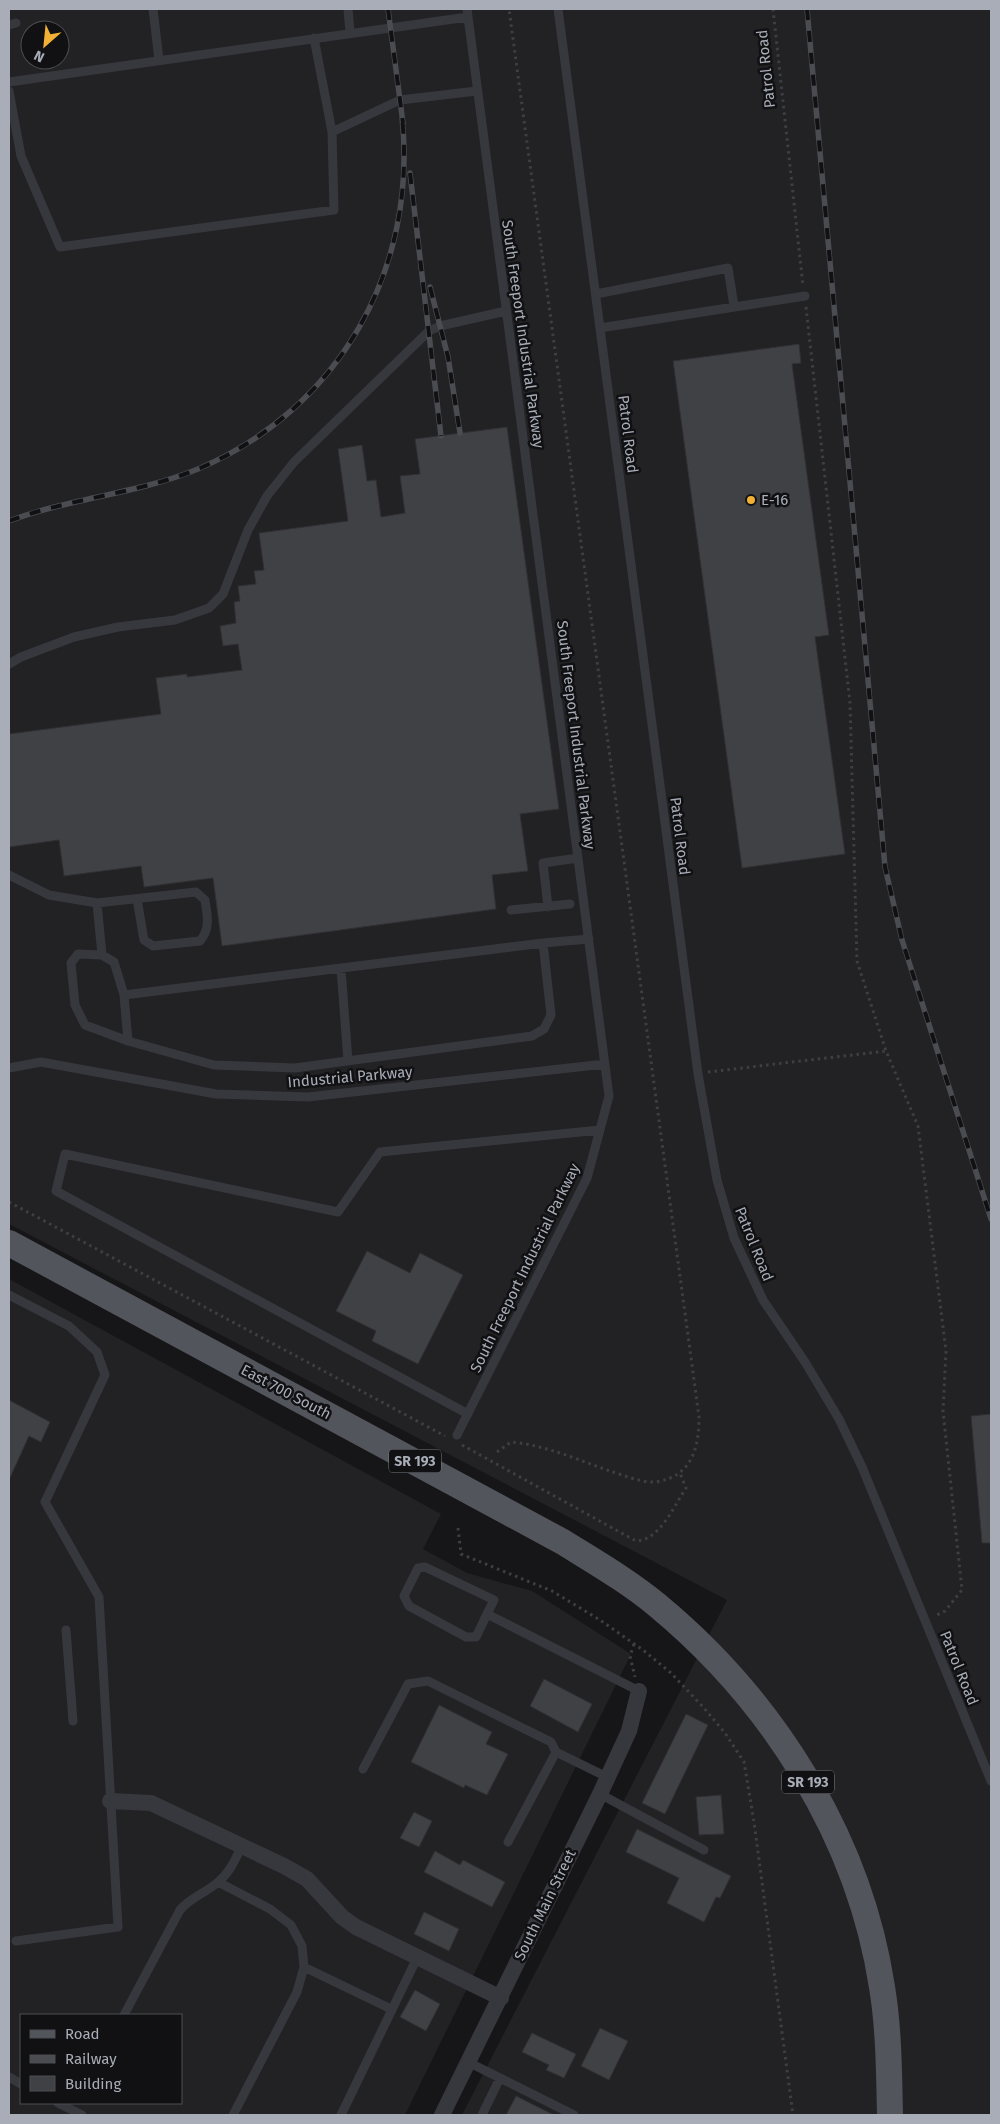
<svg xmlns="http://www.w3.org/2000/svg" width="1000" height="2124" viewBox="0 0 1000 2124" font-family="'Fira Sans',sans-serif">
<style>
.built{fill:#222225;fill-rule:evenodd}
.building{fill:#404145;stroke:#303034}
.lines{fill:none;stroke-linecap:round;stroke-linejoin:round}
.path{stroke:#3d3f44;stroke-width:3;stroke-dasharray:2.5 4;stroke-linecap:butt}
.service{stroke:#37383d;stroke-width:9}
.minor{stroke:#37383d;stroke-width:16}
.primary{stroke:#53555c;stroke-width:26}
.rail-casing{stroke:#4a4c52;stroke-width:5.5}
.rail{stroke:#111113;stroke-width:4;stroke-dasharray:11;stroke-linecap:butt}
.poi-dot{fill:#f2b134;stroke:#111113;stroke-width:2}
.labels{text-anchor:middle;stroke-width:5;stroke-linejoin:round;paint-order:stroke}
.shield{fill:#111113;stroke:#7b7e86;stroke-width:1}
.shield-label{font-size:14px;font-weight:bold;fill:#a8adb8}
.street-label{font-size:15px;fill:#a8adb8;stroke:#111113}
.poi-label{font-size:15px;fill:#a8adb8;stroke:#111113;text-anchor:start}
</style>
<rect width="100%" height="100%" fill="#161618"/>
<path class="built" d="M 9,9 L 991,9 L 991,2115 L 462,2115 L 727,1600 L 9,1224 ZM 30,30 L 60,30 L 60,60 L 30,60 Z
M 9,1279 L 441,1514 L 423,1549 L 467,1573 L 532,1591 L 631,1654 L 405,2115 L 9,2115 ZM 21,2015 L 181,2015 L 181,2103 L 21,2103 Z"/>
<path class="building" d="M 799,344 L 801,363 L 792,364 L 829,635 L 815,637 L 845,854 L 742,868 L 673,361 Z
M 507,427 L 559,809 L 520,814 L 528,871 L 492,875 L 496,909 L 222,946 L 213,878 L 144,887 L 141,866 L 64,876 L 59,840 L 9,847 L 9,734 L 161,714 L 156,678 L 187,674 L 187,677 L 242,670 L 238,644 L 223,646 L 220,626 L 236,623 L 234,602 L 240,601 L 238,586 L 256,584 L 254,571 L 264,570 L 259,533 L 348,521 L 338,449 L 362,445 L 367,481 L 376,480 L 381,517 L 405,513 L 400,476 L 420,474 L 415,439 Z
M 367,1251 L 410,1273 L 420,1253 L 463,1275 L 418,1364 L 372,1341 L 376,1331 L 336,1311 Z
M 9,1400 L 50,1422 L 41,1442 L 29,1436 L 9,1480 Z
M 991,1414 L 991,1543 L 982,1543 L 971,1416 Z
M 544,1679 L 592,1704 L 578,1732 L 530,1706 Z
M 439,1705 L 492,1732 L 486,1744 L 508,1754 L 487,1795 L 465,1785 L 464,1788 L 411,1762 Z
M 686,1714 L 708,1725 L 665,1814 L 642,1803 Z
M 721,1795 L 724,1834 L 699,1835 L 696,1797 Z
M 414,1812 L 432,1821 L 419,1847 L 400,1838 Z
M 637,1829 L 731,1876 L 720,1898 L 716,1897 L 704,1922 L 667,1903 L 679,1878 L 626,1852 Z
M 435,1851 L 460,1865 L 463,1860 L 505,1882 L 492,1907 L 424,1872 Z
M 424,1912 L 459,1929 L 449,1951 L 414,1934 Z
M 415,1990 L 440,2004 L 426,2031 L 400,2017 Z
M 600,2028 L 628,2041 L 609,2080 L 581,2066 Z
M 532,2033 L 576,2054 L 564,2078 L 546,2070 L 549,2065 L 522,2052 Z
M 516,2096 L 554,2115 L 506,2115 Z"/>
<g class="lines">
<path class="path" d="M 773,9 L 803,286
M 806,307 L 850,703 L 857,961 L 886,1051 L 918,1126 L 946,1351 L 943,1411 L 962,1590 L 945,1611 L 935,1616
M 708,1072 L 886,1051
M 9,1202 L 445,1436
M 462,1445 L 636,1541 C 660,1540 674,1506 686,1488 L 680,1473
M 497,1452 L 511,1442 C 545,1445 578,1460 610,1471 C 623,1475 642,1483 655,1482 C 692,1477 699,1448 699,1417 L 509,9
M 458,1528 L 461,1554 L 552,1591 L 600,1620 L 643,1650 L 671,1673 L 704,1708 L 725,1733 L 744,1762 L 754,1822 L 793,2115
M 634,1644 L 630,1656 L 635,1677"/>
<path class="service" d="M 153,9 L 159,60
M 348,9 L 350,32
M 558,9 L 698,1074 L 717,1180 L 734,1238 L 763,1300 L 805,1362 L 839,1419 L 862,1467 L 991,1781
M 9,25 L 16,23
M 314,38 L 332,132
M 9,82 L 468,17
M 9,91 L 21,156 L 60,247 L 334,210 L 332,132 L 400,100 L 477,91
M 596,294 L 728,268 L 734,306
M 600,328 L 805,296
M 9,664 L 21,657 L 74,637 L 118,627 L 175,620 L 209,608 L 223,594 L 248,530 L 267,496 L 294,462 L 429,331 L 440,326 L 506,311
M 9,875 L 49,895 L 97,903
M 548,907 L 543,863 L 578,858
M 511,910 L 570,904
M 543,943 L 551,1015 L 544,1029 L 532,1036 L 295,1068 L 214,1065 L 128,1041 L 124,995 L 543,943 L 589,939
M 102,955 L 97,903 L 196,892 L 205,900 C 207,915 211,928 200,941 L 153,946 L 144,940 L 137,899
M 341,969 L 348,1061
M 124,995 L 114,962 L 102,955 L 78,954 L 71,963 L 75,1005 L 85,1025 L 128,1041
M 9,1068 L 41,1062 L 216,1094 L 308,1097 L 605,1064
M 9,1295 L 69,1326 L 97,1352 L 105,1375 L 45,1502 L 99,1597 L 118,1927 L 16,1941
M 468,1414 L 56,1191 L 65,1154 L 338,1212 L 380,1152 L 600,1130
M 457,1435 L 587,1178 L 609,1096 L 467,9
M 487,1614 L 494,1600 L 425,1567 L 418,1568 L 404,1596 L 409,1606 L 466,1637 L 476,1637 L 487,1614 L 639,1691
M 66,1630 L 73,1721
M 363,1769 L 408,1684 L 428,1681 L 551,1742 L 556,1752
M 600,1794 L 704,1850
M 508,1842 L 556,1752 L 607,1777
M 218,1882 L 270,1909 L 291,1925 L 302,1946 L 304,1967 L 297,1992 L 233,2115
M 304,1967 L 391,2009
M 124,2015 L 180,1910 C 191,1897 206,1893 218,1882 C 230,1873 235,1859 242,1846
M 468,2062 L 500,2078 L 482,2115
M 9,2077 L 21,2084
M 500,2078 L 574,2115
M 58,2103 L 82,2115
M 341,2115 L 417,1958"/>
<path class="minor" d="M 110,1801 L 151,1803 L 284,1866 L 307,1879 L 342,1917 L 356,1927 L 501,1998
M 442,2115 L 600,1794 L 629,1731 L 639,1691"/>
<path class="primary" d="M 9,1243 L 563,1542 C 595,1562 628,1581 657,1605 C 773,1701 859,1837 882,1987 C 889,2029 889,2073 890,2115"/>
<defs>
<path id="rail" d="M 388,9 L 403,123
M 807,9 L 885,867 L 902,940 L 991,1219
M 410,173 L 441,436
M 430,287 L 448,357 L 460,433
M 9,521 C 70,498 137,494 198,469 C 340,409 418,268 402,117"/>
</defs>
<use href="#rail" class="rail-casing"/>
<use href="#rail" class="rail"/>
</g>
<circle class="poi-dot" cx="751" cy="500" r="5"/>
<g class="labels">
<g class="shield">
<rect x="389" y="1449.5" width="52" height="23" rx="4"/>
<rect x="782" y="1770.5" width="52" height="23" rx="4"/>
</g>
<g class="shield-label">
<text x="415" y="1466">SR 193</text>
<text x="808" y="1787">SR 193</text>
</g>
<g class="street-label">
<text transform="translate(766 69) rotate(-96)" y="5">Patrol Road</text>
<text transform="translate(523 334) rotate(82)" y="5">South Freeport Industrial Parkway</text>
<text transform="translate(628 434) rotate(83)" y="5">Patrol Road</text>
<text transform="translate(576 735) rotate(83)" y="5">South Freeport Industrial Parkway</text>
<text transform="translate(680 836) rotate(83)" y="5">Patrol Road</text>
<text transform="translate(350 1077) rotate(-5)" y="5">Industrial Parkway</text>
<text transform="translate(754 1244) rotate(68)" y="5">Patrol Road</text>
<text transform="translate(525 1268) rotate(-64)" y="5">South Freeport Industrial Parkway</text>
<text transform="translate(286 1392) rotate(28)" y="5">East 700 South</text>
<text transform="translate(959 1668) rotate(68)" y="5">Patrol Road</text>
<text transform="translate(545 1905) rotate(-64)" y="5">South Main Street</text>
</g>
<g class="poi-label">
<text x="761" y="505">E-16</text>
</g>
</g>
<rect width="1000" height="2124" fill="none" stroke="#a8adb8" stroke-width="20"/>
<rect x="20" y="2014" width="162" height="90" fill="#111113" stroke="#4d4f55"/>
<rect x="30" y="2030" width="25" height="8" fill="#53555c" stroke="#4d4f55"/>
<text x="65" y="2039" font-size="15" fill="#a8adb8">Road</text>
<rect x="30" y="2055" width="25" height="8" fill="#4a4c52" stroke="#4d4f55"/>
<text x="65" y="2064" font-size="15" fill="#a8adb8">Railway</text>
<rect x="30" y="2076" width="25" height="15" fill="#404145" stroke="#4d4f55"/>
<text x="65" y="2089" font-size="15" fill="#a8adb8">Building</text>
<g transform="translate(45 45) rotate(207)"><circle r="24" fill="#111113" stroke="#4d4f55"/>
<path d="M0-4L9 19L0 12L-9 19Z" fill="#f2b134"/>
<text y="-8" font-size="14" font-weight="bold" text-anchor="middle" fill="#a8adb8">N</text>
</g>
</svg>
